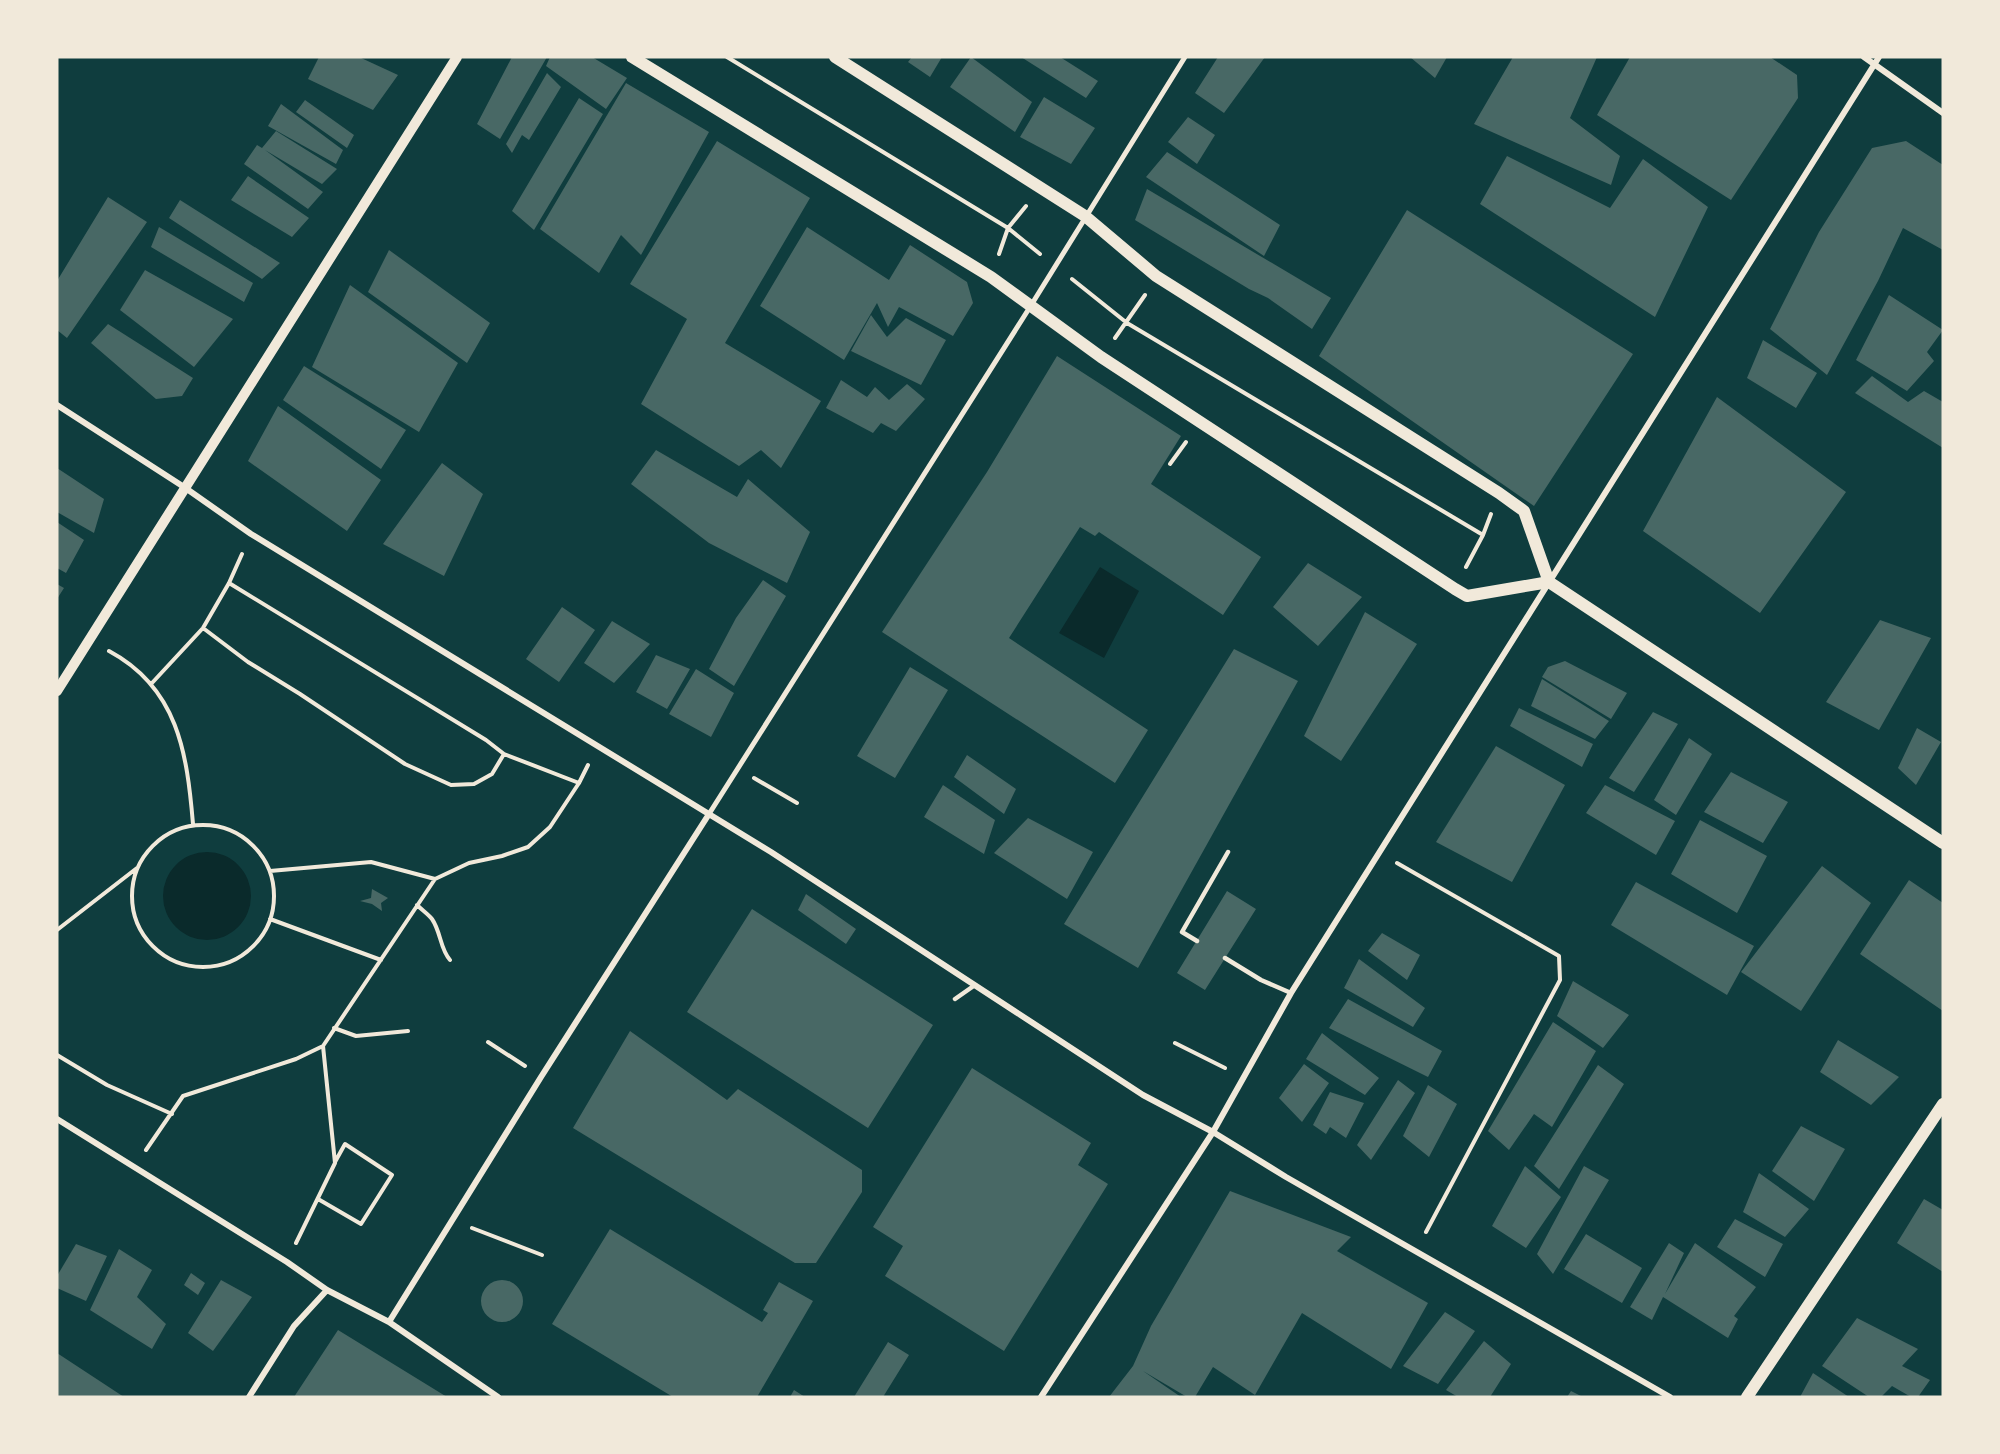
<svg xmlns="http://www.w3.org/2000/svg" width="2000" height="1454" viewBox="0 0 2000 1454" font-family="'Roboto Condensed',sans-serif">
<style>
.water{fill:#0a2a2b}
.building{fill:#486865}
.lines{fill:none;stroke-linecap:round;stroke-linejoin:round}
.path{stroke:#f1e9da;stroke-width:4}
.service{stroke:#f1e9da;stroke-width:4.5}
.pedestrian{stroke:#f1e9da;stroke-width:5}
.minor{stroke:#f1e9da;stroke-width:6}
.tertiary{stroke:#f1e9da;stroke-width:10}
.secondary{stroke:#f1e9da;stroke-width:12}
</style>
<rect width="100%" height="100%" fill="#0f3d3e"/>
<path class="water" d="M 1100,567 L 1139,591 L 1104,658 L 1059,633 Z
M163 896a44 44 0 1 1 88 0a44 44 0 1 1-88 0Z"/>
<path class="building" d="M 319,57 L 359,57 L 398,75 L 373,110 L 308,79 Z
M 512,57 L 547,57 L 500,139 L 477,124 Z
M 550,57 L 592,57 L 627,78 L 606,109 L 546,66 Z
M 912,57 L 942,57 L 930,77 L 908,62 Z
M 971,57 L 1032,102 L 1015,132 L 950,87 Z
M 1021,57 L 1060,57 L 1098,81 L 1086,98 Z
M 1218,57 L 1265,57 L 1224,113 L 1195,93 Z
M 1410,57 L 1447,57 L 1435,78 Z
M 1513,57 L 1597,57 L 1570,118 L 1620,156 L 1611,185 L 1474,124 Z
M 1630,57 L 1770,57 L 1797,75 L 1798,98 L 1731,200 L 1597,115 Z
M 547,73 L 561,87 L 529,140 L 522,135 L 512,153 L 506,144 Z
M 626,83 L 709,132 L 641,255 L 621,235 L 599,273 L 540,229 Z
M 1044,97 L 1095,128 L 1071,164 L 1020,137 Z
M 579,98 L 603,114 L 534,230 L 512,211 Z
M 305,100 L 354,135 L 347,148 L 296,112 Z
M 281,104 L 343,150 L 336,164 L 268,126 Z
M 1188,117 L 1215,135 L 1197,164 L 1168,142 Z
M 276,131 L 337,169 L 322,184 L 265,150 L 323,192 L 308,209 L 244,164 L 257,145 L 262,148 Z
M 717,141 L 810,198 L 725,343 L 821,401 L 781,468 L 761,450 L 739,466 L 641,404 L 687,319 L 630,284 Z
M 1906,141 L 1943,165 L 1943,250 L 1903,228 L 1878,281 L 1827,375 L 1770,329 L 1819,232 L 1872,148 Z
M 1167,152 L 1280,225 L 1264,256 L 1146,177 Z
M 1507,156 L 1610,208 L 1643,159 L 1708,207 L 1655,317 L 1480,204 Z
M 248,176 L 309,218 L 292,237 L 231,200 Z
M 1147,189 L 1331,298 L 1312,329 L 1268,298 L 1249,289 L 1135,220 Z
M 108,197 L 147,222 L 67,338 L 57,330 L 57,281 Z
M 180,200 L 280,263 L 262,279 L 169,218 Z
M 1407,210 L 1633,354 L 1534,506 L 1319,356 Z
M 159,227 L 253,283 L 244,302 L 151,247 Z
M 807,227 L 889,280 L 910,245 L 967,282 L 973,303 L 953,336 L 899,307 L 888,327 L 877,303 L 844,360 L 760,306 Z
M 389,250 L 490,323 L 467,363 L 368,292 Z
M 145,270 L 233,319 L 194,367 L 120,310 Z
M 350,285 L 458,363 L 419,432 L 312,367 Z
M 1889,295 L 1943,330 L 1927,352 L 1934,361 L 1907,391 L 1856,360 Z
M 871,315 L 887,337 L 906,318 L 946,340 L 921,385 L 851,351 Z
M 108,324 L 193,378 L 182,396 L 156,399 L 91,343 Z
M 1763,340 L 1817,373 L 1796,408 L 1747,378 Z
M 1057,356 L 1181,436 L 1151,484 L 1261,557 L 1223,615 L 1099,532 L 1095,536 L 1080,527 L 1009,638 L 1148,730 L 1115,783 L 882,632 L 987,472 Z
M 304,366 L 406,430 L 381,469 L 283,400 Z
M 1872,376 L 1908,402 L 1924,391 L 1943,402 L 1943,448 L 1855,393 Z
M 841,380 L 867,397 L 875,387 L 889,400 L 907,384 L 925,399 L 896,431 L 881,423 L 873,433 L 826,408 Z
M 1717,397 L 1846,492 L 1760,613 L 1643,531 Z
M 278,406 L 381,480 L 347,531 L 248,461 Z
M 656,450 L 737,497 L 748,479 L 810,532 L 787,583 L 709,543 L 631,484 Z
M 442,463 L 483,494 L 444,576 L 383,544 Z
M 57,468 L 104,499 L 94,533 L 57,512 Z
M 57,522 L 84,540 L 66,573 L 57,568 Z
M 1308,563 L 1362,597 L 1318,646 L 1273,607 Z
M 763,580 L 786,596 L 734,686 L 709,669 L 736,618 Z
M 57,584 L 64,588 L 57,599 Z
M 562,607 L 595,630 L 559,682 L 526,659 Z
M 1365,612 L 1417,644 L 1341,761 L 1304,736 Z
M 1880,620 L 1931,638 L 1879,730 L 1826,702 Z
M 612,621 L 650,644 L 614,683 L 584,663 Z
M 1234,649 L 1298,681 L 1138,968 L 1064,924 Z
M 656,655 L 690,669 L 667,709 L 636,692 Z
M 1565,661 L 1627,693 L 1611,719 L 1542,677 L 1548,667 Z
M 910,667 L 948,690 L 895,778 L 857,756 Z
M 696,669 L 734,693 L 711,737 L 669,714 Z
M 1542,679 L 1609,721 L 1595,739 L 1531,706 Z
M 1519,708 L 1593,744 L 1582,767 L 1510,726 Z
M 1653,712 L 1678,724 L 1634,792 L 1609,778 Z
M 1917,728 L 1941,742 L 1916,785 L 1898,768 Z
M 1689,738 L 1712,754 L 1676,815 L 1654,800 Z
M 1496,746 L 1565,785 L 1512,882 L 1436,842 Z
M 967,755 L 1016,789 L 1004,814 L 954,777 Z
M 1731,772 L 1788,802 L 1763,843 L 1704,812 Z
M 943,785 L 995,820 L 984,854 L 924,817 Z
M 1605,785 L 1675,821 L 1656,855 L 1586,813 Z
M 1028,818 L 1093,852 L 1067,899 L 994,853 Z
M 1700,820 L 1767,856 L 1737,913 L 1671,874 Z
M 1822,866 L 1871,903 L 1801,1011 L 1741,972 Z
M 1909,880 L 1943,903 L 1943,1011 L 1860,954 Z
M 1636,882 L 1754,946 L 1727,995 L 1611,925 Z
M 372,889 L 388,898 L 381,903 L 382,911 L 372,904 L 360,901 L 371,898 Z
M 1227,891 L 1256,909 L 1205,990 L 1177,973 Z
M 806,894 L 856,929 L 846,944 L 798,910 Z
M 752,909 L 933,1025 L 868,1128 L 687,1012 Z
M 1382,933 L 1420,955 L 1407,980 L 1368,951 Z
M 1359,959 L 1425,1008 L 1413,1027 L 1344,988 Z
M 1573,981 L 1629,1015 L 1603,1048 L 1557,1016 Z
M 1348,999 L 1442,1051 L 1428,1077 L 1329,1028 Z
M 1553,1022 L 1596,1051 L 1552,1127 L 1534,1114 L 1509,1150 L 1488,1131 Z
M 630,1031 L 727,1100 L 738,1089 L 862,1170 L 862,1192 L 816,1263 L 795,1263 L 573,1128 Z
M 1322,1033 L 1379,1078 L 1365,1095 L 1306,1059 Z
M 1838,1040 L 1899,1077 L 1871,1105 L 1820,1072 Z
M 1304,1064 L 1329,1083 L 1302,1122 L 1279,1098 Z
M 1598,1065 L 1624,1084 L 1559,1189 L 1534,1166 Z
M 972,1068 L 1091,1143 L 1078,1165 L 1108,1184 L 1004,1351 L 885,1276 L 903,1246 L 873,1227 Z
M 1398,1080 L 1415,1093 L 1371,1160 L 1357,1145 Z
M 1428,1085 L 1457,1104 L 1429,1157 L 1403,1136 Z
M 1330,1092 L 1364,1103 L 1346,1138 L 1330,1127 L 1326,1134 L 1313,1125 Z
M 1801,1126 L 1845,1149 L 1814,1201 L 1772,1171 Z
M 1525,1166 L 1561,1197 L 1526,1248 L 1492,1226 Z
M 1584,1166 L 1609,1180 L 1553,1274 L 1537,1254 Z
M 1759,1173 L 1809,1209 L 1785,1237 L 1743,1212 Z
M 1230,1191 L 1351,1237 L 1337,1251 L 1428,1303 L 1391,1369 L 1302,1313 L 1255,1395 L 1213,1367 L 1195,1397 L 1187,1397 L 1143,1371 L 1181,1397 L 1109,1397 L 1133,1366 L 1151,1326 Z
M 1924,1199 L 1943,1210 L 1943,1272 L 1897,1243 Z
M 1735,1219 L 1783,1244 L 1765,1277 L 1717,1247 Z
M 610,1229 L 762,1322 L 768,1313 L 763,1310 L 779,1282 L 813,1301 L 757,1397 L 673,1397 L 552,1324 Z
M 1586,1234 L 1642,1268 L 1622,1303 L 1564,1269 Z
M 1669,1243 L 1684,1253 L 1665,1294 L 1695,1243 L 1756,1287 L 1734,1316 L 1738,1319 L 1728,1338 L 1663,1297 L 1652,1320 L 1630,1307 Z
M 76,1244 L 107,1256 L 86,1301 L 57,1288 L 57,1276 Z
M 119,1249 L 152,1270 L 137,1297 L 166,1324 L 152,1349 L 90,1310 Z
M 191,1273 L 205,1283 L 198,1295 L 184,1285 Z
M 221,1280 L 252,1297 L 213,1351 L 188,1333 Z
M481 1301a21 21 0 1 1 42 0a21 21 0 1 1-42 0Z
M 1445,1312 L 1475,1331 L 1438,1384 L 1403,1366 Z
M 1857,1318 L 1918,1349 L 1902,1366 L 1930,1380 L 1918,1397 L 1911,1397 L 1892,1386 L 1881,1397 L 1869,1397 L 1822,1366 Z
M 338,1330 L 447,1397 L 294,1397 Z
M 1484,1341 L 1511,1364 L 1490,1397 L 1458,1397 L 1446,1390 Z
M 888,1342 L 909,1355 L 883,1397 L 854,1397 Z
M 57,1353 L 124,1397 L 57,1397 Z
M 1813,1373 L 1849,1397 L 1800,1397 Z
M 794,1390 L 805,1397 L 790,1397 Z
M 1571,1391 L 1583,1397 L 1567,1397 Z"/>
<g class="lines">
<path class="path" d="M 727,57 L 1008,228 L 1040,254
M 999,254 L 1008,228 L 1026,206
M 1072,279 L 1127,323 L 1483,535
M 1115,338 L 1145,295
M 1170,464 L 1186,442
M 1466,567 L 1483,535 L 1491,514
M 203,628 L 248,662 L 300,694 L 405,764 L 451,785 L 474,784 L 492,774 L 504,754
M 109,651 C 178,688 187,753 193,824
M 152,683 L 203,628 L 229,583 L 242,554
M 754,778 L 797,803
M 579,783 L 588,765
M132 896a71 71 0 1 1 142 0a71 71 0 1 1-142 0Z
M 1397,863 L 1559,956 L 1560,980 L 1426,1232
M 270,871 L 371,862 L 435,879
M 417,905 C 422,910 428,914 432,919 C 441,932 440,949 450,960
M 270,919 L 381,960
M 57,930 L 137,868
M 334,1028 L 356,1036 L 408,1031
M 488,1042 L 525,1066
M 1175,1043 L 1225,1068
M 57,1055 L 107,1085 L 172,1114
M 146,1150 L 183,1096 L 296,1059 L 323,1046 L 435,879 L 469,863 L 502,856 L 528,847 L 550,827 L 579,783 L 504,754 L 486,740 L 229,583
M 318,1199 L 361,1224 L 392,1175 L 345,1144 L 335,1162
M 472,1228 L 542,1255
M 296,1243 L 335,1163 L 323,1046"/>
<path class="service" d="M 1197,941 L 1182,932 L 1228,852
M 1225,958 L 1261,980 L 1291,993
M 955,999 L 975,985"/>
<path class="pedestrian" d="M 709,814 L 1030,307 L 1185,57"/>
<path class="minor" d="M 1864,57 L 1943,113
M 57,405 L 184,487 L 251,534 L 771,852 L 1143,1095 L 1213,1132 L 1286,1177 L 1670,1397
M 57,1119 L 287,1262 L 327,1290 L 389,1322 L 498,1397
M 389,1322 L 541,1077 L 709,814
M 249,1397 L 294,1326 L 327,1290
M 1041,1397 L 1213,1132 L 1291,993 L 1879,57"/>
<path class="tertiary" d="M 57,691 L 457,57"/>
<path class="secondary" d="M 632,57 L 991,277 L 1101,357 L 1455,589 L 1467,596 L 1549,582
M 835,57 L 1085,216 L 1156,276 L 1499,493 L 1524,511 L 1549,582 L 1943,843
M 1747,1397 L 1943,1104"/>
</g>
<rect width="2000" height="1454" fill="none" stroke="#f1e9da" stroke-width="117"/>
</svg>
